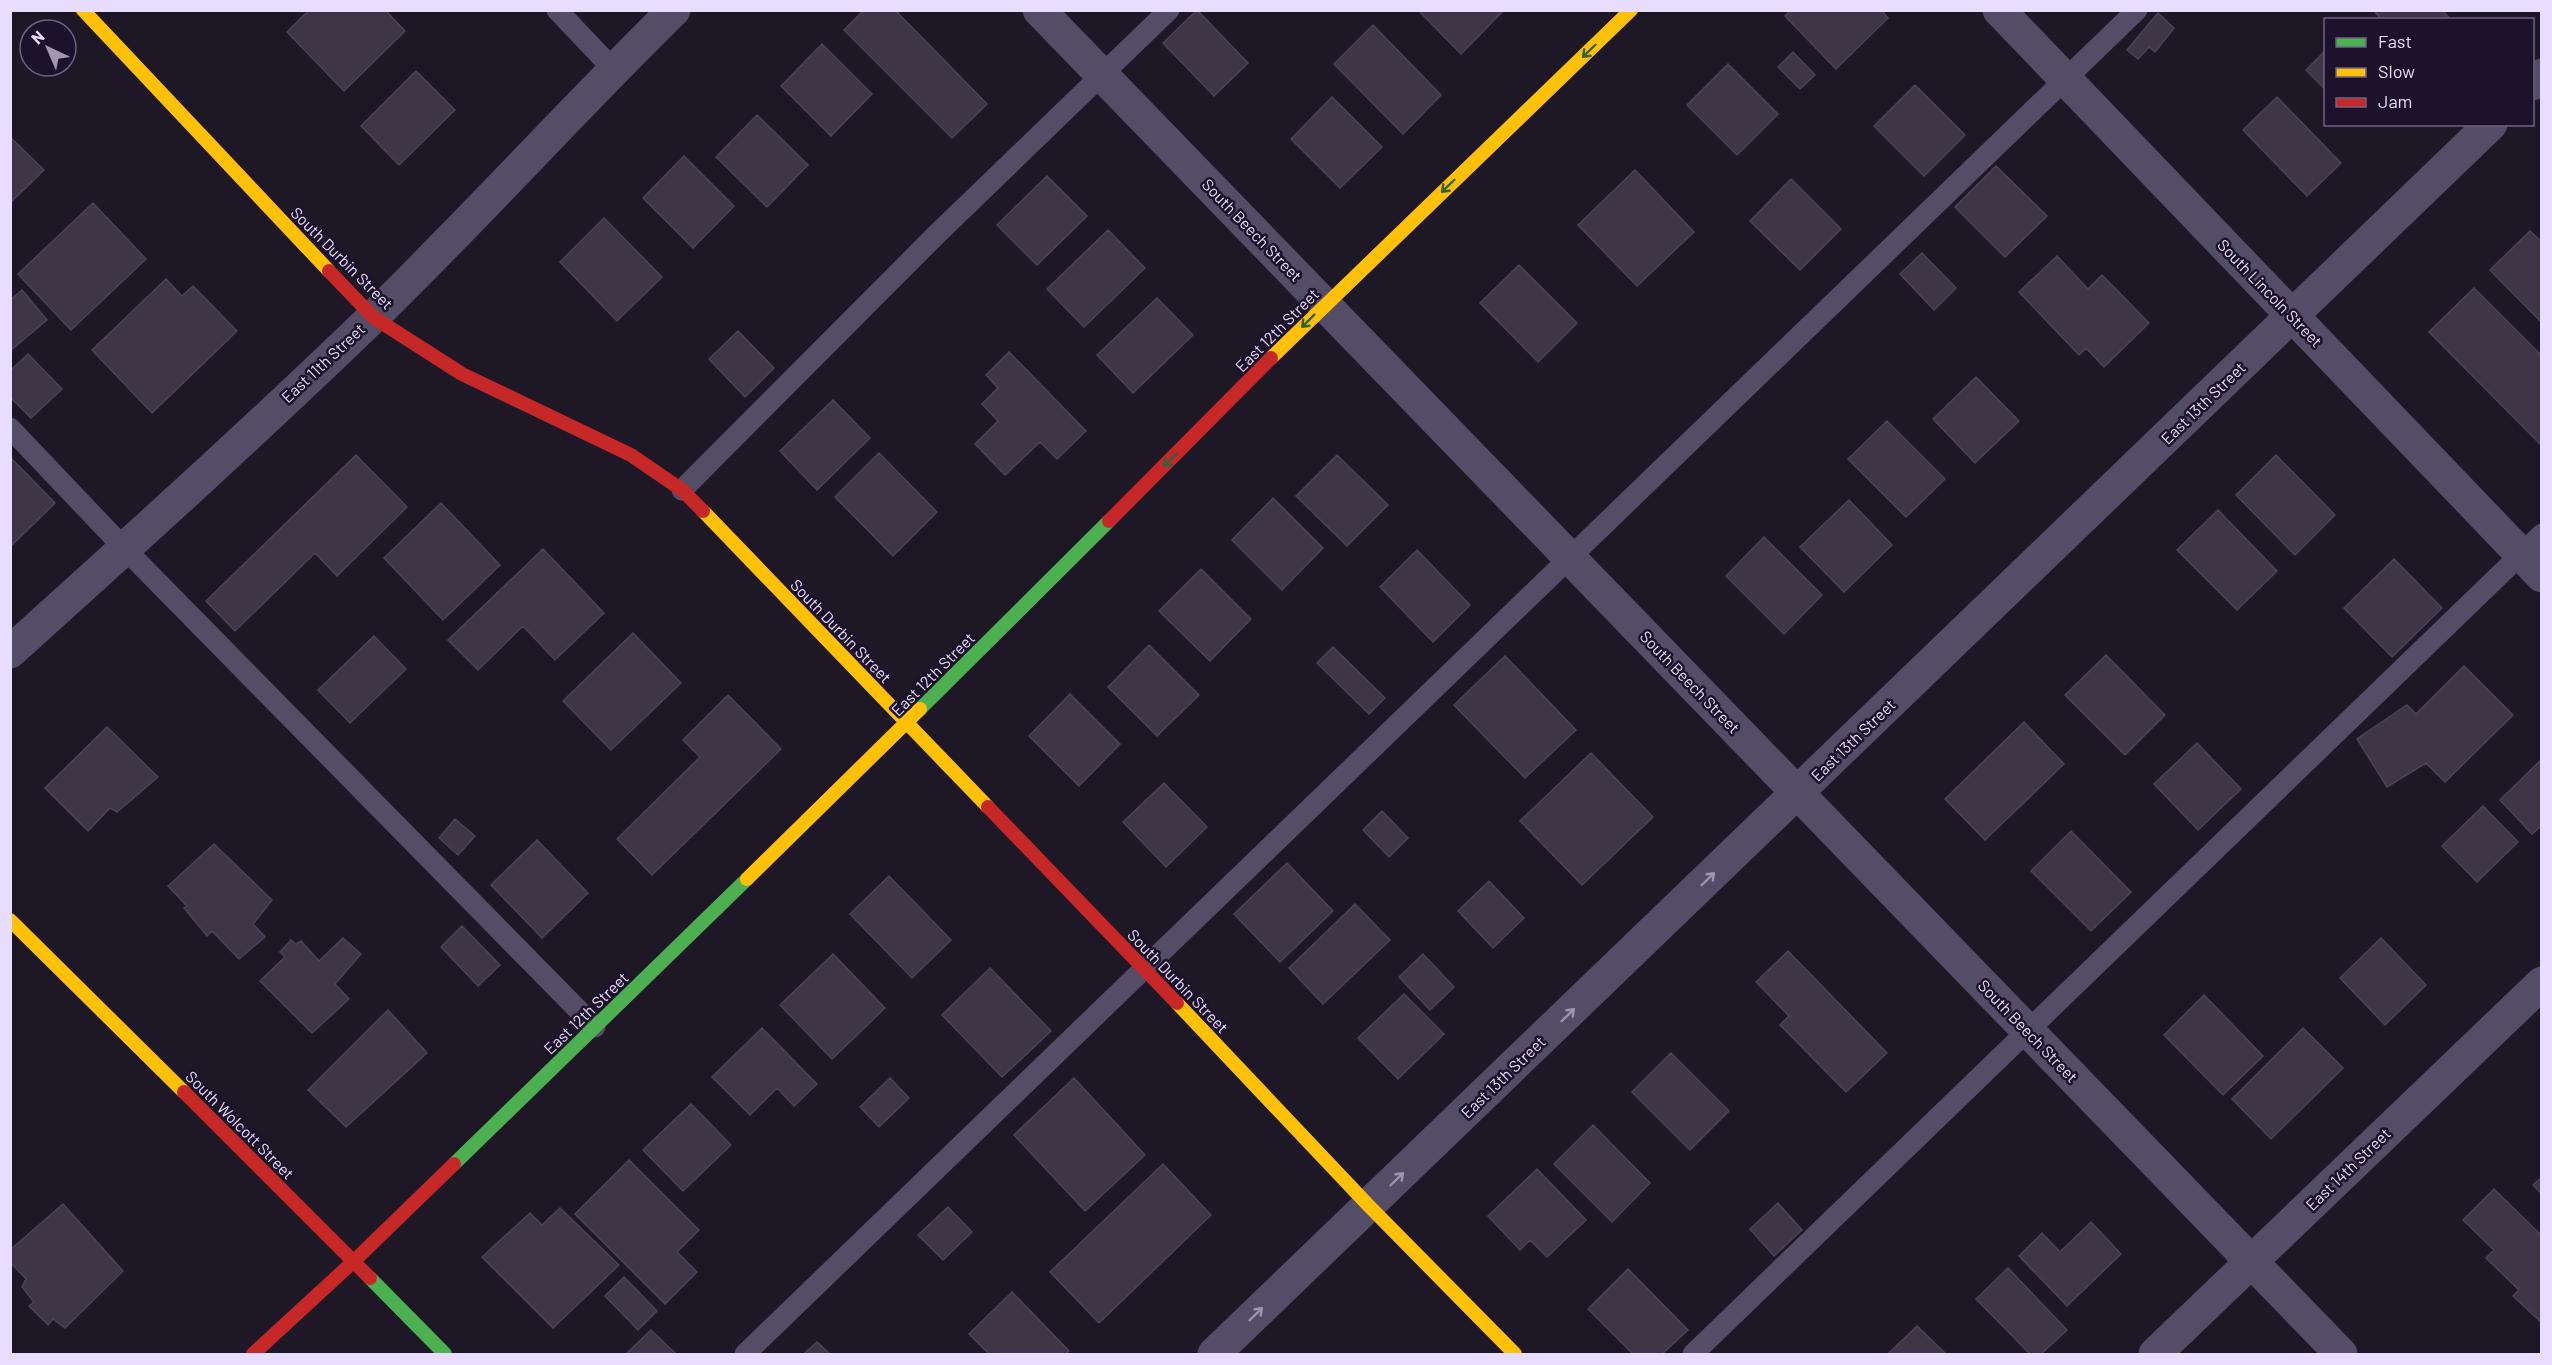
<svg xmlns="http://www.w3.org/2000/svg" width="2552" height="1365" viewBox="0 0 2552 1365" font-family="Barlow,sans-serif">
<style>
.building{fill:#3e3647;stroke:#4c4358;stroke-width:1.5}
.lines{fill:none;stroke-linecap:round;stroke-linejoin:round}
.lane{stroke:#544d67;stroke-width:21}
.street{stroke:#544d67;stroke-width:33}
.fast{stroke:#4caf50;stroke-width:14}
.slow{stroke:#ffc107;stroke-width:14}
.jam{stroke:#c62828;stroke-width:14}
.oneway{stroke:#34603e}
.oneway2{stroke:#9e95b3}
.labels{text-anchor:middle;stroke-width:5;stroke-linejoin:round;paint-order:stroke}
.street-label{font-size:16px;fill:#e9ddff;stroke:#1d122c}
</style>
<rect width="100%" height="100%" fill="#1e1826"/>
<path class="building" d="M 309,10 L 385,10 L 405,31 L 344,91 L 287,32 Z
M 864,10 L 895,10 L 987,104 L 952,138 L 844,30 Z
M 1197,10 L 1248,63 L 1214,96 L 1163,43 Z
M 1418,10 L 1501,10 L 1502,12 L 1461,54 Z
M 1791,10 L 1881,10 L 1888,18 L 1836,69 L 1785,16 Z
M 2373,10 L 2442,10 L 2451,20 L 2382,20 Z
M 2158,13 L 2174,28 L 2155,52 L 2149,47 L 2138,59 L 2127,50 Z
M 1373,25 L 1441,95 L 1403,134 L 1334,64 Z
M 822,44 L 872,94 L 831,136 L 781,86 Z
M 2326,50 L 2326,90 L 2306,70 Z
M 1793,52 L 1815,75 L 1800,89 L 1778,67 Z
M 1728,64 L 1778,114 L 1737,155 L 1687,105 Z
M 416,71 L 455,110 L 399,165 L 361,126 Z
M 1915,85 L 1965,135 L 1924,176 L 1874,126 Z
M 1332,97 L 1382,147 L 1340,188 L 1291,139 Z
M 2277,97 L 2341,163 L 2307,196 L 2243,130 Z
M 757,115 L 808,165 L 767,207 L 716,157 Z
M 10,137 L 44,170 L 10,203 Z
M 684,156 L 734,206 L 693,248 L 643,198 Z
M 1996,166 L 2047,216 L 2005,257 L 1955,207 Z
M 1635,170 L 1694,232 L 1637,286 L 1578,225 Z
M 1047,176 L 1087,216 L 1037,265 L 997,225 Z
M 1791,179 L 1841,229 L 1800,270 L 1750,221 Z
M 93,203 L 146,259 L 71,330 L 18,274 Z
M 604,218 L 662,277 L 617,321 L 560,262 Z
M 1108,230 L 1145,268 L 1084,327 L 1047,289 Z
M 2530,231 L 2542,242 L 2542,323 L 2490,270 Z
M 1922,253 L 1956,288 L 1934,310 L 1900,274 Z
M 2057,256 L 2088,289 L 2102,275 L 2149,323 L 2104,367 L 2086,348 L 2079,355 L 2019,292 Z
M 1519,265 L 1577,323 L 1538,362 L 1480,303 Z
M 166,279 L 182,296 L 193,286 L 237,331 L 152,413 L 92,350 Z
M 2474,288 L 2542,356 L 2542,446 L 2429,332 Z
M 22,290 L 47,320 L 10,351 L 10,300 Z
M 1157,298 L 1193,335 L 1133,393 L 1097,355 Z
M 738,331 L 774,368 L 745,397 L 709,359 Z
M 1009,352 L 1086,431 L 1057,459 L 1040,442 L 1005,475 L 975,444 L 998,421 L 982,404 L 998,388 L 986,375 Z
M 28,354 L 62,389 L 31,418 L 10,397 L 10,371 Z
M 1976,377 L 2019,421 L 1975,463 L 1933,419 Z
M 833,400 L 870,438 L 817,490 L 780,451 Z
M 1887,421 L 1945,479 L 1906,517 L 1848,459 Z
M 879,453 L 937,512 L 893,556 L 835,497 Z
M 356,455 L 407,507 L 337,576 L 315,553 L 235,631 L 206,601 Z
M 1337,455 L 1388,505 L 1347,546 L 1296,496 Z
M 2276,455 L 2335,515 L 2295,555 L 2236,495 Z
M 10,457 L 55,503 L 10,547 Z
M 1273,498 L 1323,548 L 1282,590 L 1232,540 Z
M 1849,500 L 1892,545 L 1844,592 L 1800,547 Z
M 441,503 L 500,565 L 443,620 L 384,558 Z
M 2218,510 L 2277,571 L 2237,610 L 2177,550 Z
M 1764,537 L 1822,595 L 1784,634 L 1726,576 Z
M 543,549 L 604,613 L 555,660 L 523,626 L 478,670 L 448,640 Z
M 1417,550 L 1470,605 L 1433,642 L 1380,587 Z
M 2394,559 L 2442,608 L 2392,657 L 2344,608 Z
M 1201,569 L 1251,619 L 1210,661 L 1159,611 Z
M 633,633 L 681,683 L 611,750 L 563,701 Z
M 374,636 L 406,669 L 350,723 L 318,690 Z
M 1149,645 L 1199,695 L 1157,736 L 1108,687 Z
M 1333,647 L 1385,698 L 1369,714 L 1317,663 Z
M 2106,655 L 2165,715 L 2125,755 L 2065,695 Z
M 1505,656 L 1576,730 L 1525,778 L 1454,705 Z
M 2464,666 L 2513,715 L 2445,782 L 2426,763 L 2387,787 L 2357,739 L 2407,705 L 2416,714 Z
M 1070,694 L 1120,744 L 1079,786 L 1029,736 Z
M 728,695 L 781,749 L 652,875 L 617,839 L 700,757 L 683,740 Z
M 2024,722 L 2064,764 L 1985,840 L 1945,799 Z
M 107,727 L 158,777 L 117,812 L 110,808 L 88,831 L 45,788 Z
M 2197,743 L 2241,789 L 2198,830 L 2154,784 Z
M 1591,753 L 1653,817 L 1582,885 L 1520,821 Z
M 2542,759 L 2542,825 L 2532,834 L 2500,800 Z
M 1164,783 L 1207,827 L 1166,867 L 1123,822 Z
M 2483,806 L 2518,842 L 2477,882 L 2442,846 Z
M 1382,811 L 1408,838 L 1389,857 L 1363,830 Z
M 455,819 L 475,836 L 458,855 L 439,838 Z
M 2071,831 L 2131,892 L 2091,931 L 2031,871 Z
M 537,840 L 588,893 L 542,938 L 491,885 Z
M 214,844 L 272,900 L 253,924 L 265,937 L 239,959 L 212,931 L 207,936 L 184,908 L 187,906 L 168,886 Z
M 1287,863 L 1333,911 L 1280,962 L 1234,914 Z
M 889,876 L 951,940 L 912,978 L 850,914 Z
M 1489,881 L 1524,918 L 1493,948 L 1458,911 Z
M 1355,904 L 1390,940 L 1323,1004 L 1289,968 Z
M 462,926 L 500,965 L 478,986 L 441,947 Z
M 343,938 L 361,954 L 335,984 L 349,999 L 312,1033 L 260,981 L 285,957 L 280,952 L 291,940 L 296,944 L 301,941 L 319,961 Z
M 2381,938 L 2426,985 L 2385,1025 L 2340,978 Z
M 1788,951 L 1887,1053 L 1846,1092 L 1780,1025 L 1789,1016 L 1756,982 Z
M 833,954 L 885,1008 L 832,1059 L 780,1005 Z
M 1423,954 L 1454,987 L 1430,1010 L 1399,977 Z
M 990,968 L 1051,1031 L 1002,1077 L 942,1015 Z
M 1404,994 L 1444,1034 L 1398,1079 L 1358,1038 Z
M 2204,995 L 2263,1056 L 2223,1095 L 2164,1035 Z
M 388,1010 L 427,1053 L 346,1127 L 308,1090 Z
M 762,1028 L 817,1084 L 794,1106 L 777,1088 L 750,1115 L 712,1077 Z
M 2303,1028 L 2343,1068 L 2271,1139 L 2232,1099 Z
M 1671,1053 L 1729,1111 L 1690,1150 L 1632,1092 Z
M 890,1078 L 909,1098 L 879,1127 L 860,1107 Z
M 1074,1078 L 1145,1155 L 1085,1211 L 1014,1135 Z
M 691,1104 L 731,1145 L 683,1191 L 643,1150 Z
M 1593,1125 L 1650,1183 L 1612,1222 L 1554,1164 Z
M 629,1160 L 699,1230 L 677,1252 L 697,1272 L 665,1304 L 575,1214 Z
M 1163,1164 L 1211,1215 L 1099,1323 L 1050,1272 Z
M 1537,1169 L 1586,1220 L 1547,1257 L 1530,1240 L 1520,1250 L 1488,1216 Z
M 2542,1177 L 2542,1194 L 2533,1185 Z
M 2494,1189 L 2542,1236 L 2542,1323 L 2513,1296 L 2519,1290 L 2486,1258 L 2494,1250 L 2463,1220 Z
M 1778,1203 L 1802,1230 L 1774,1256 L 1750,1229 Z
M 63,1204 L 123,1271 L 65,1328 L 53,1319 L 48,1325 L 29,1306 L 34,1302 L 22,1287 L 26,1279 L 10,1262 L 10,1250 Z
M 948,1207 L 972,1232 L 943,1260 L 918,1235 Z
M 560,1208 L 619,1265 L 553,1328 L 482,1257 L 530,1213 L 542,1225 Z
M 2091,1222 L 2121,1254 L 2067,1306 L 2019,1256 L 2042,1233 L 2060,1252 Z
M 2008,1268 L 2067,1330 L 2041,1354 L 2030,1354 L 1976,1299 Z
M 1628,1269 L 1688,1330 L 1662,1354 L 1633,1354 L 1588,1309 Z
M 624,1277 L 657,1311 L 638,1330 L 605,1296 Z
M 1012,1292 L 1069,1351 L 1066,1354 L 989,1354 L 969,1334 Z
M 1917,1326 L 1946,1354 L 1888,1354 Z
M 651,1330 L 676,1354 L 626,1354 Z
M 817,1342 L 830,1354 L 804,1354 Z"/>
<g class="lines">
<path class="lane" d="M 557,10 L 613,69
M 10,428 L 125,549 L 595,1027
M 682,490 L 936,235 L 1169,10
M 745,1354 L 2137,10
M 1693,1354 L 2542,534"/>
<path class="street" d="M 1039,10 L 2341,1354
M 1999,10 L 2542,576
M 2532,84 L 2542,75
M 10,652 C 132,542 254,432 372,318 C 475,218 571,111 674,10
M 1214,1354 L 2491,124
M 2155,1354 L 2542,983"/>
<path class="fast" d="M 920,709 L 1109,521
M 454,1164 L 747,879
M 370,1278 L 445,1354"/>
<path class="slow" d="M 83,10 L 329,271
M 1271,358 L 1631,10
M 703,511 L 988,807
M 747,879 L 920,709
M 10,920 L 184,1092
M 1177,1003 L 1369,1206 L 1515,1354"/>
<path class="jam" d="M 329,271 L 373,317 L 462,374 L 631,455 L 682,490 L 703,511
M 1109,521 L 1271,358
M 988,807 L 1177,1003
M 184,1092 L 370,1278
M 253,1354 L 354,1261 L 454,1164"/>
</g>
<defs><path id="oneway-shaft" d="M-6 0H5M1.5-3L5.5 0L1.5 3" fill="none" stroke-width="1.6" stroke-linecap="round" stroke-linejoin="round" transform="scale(1.5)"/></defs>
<g class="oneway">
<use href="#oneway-shaft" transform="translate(1589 51) rotate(136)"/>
<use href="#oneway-shaft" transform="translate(1448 186) rotate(136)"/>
<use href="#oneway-shaft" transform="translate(1308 321) rotate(135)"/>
<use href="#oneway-shaft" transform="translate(1170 460) rotate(135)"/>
</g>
<g class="oneway2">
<use href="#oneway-shaft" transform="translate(1708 879) rotate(-44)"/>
<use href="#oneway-shaft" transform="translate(1568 1015) rotate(-44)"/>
<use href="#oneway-shaft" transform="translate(1397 1179) rotate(-44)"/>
<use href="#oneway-shaft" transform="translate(1256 1314) rotate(-44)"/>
</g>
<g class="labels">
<g class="street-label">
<text transform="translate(1252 230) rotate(46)" y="6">South Beech Street</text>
<text transform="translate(342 258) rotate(45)" y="6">South Durbin Street</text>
<text transform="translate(2270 293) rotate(46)" y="6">South Lincoln Street</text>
<text transform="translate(1277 330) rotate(-45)" y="6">East 12th Street</text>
<text transform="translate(323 363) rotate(-43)" y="6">East 11th Street</text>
<text transform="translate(2203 403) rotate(-44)" y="6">East 13th Street</text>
<text transform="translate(841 631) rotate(46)" y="6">South Durbin Street</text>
<text transform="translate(933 674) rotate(-45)" y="6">East 12th Street</text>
<text transform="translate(1690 682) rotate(46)" y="6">South Beech Street</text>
<text transform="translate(1853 740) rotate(-44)" y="6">East 13th Street</text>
<text transform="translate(1178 981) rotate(46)" y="6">South Durbin Street</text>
<text transform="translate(586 1013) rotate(-44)" y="6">East 12th Street</text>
<text transform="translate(2028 1031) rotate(46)" y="6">South Beech Street</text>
<text transform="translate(1503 1077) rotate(-44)" y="6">East 13th Street</text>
<text transform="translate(240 1125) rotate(45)" y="6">South Wolcott Street</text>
<text transform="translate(2348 1169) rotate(-44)" y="6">East 14th Street</text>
</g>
</g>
<rect width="2552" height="1365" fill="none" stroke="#e9ddff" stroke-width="24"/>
<rect x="2324" y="18" width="210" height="108" fill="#1d122c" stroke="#6f6380" stroke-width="1.5"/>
<rect x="2336" y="38" width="30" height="9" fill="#4caf50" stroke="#6f6380" stroke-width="1.5"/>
<text x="2378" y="48" font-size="18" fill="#e9ddff">Fast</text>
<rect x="2336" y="68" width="30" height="9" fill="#ffc107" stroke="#6f6380" stroke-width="1.5"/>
<text x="2378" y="78" font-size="18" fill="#e9ddff">Slow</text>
<rect x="2336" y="98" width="30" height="9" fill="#c62828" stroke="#6f6380" stroke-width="1.5"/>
<text x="2378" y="108" font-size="18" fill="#e9ddff">Jam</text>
<g transform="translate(48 48) rotate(316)"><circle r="28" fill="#1d122c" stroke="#6f6380" stroke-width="1.5"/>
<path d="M0-4.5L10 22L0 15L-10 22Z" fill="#a298b3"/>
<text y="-9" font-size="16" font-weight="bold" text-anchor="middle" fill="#e9ddff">N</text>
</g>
</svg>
